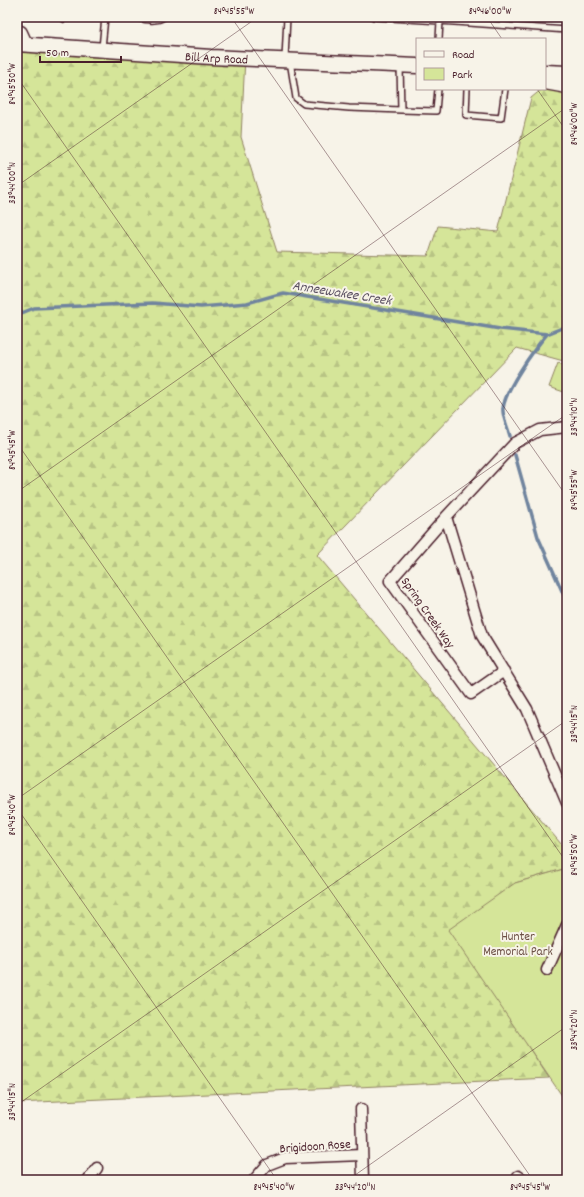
<svg xmlns="http://www.w3.org/2000/svg" width="584" height="1197" viewBox="0 0 584 1197" font-family="Dekko,sans-serif">
<style>
.forest{fill:url(#forest-firs);stroke:#908262}
.park{fill:#d5e599;stroke:#908262}
.lines{fill:none;stroke-linecap:round;stroke-linejoin:round}
.stream{stroke:#70849e;stroke-width:3.5}
.lane-casing{stroke:#4a1f2b;stroke-width:8}
.street-casing{stroke:#4a1f2b;stroke-width:13}
.secondary-casing{stroke:#4a1f2b;stroke-width:17}
.lane{stroke:#f7f3e8;stroke-width:5}
.street{stroke:#f7f3e8;stroke-width:10}
.secondary{stroke:#f7f3e8;stroke-width:14}
.ticks{fill:none;stroke:#4a1f2b;stroke-width:1;stroke-opacity:0.45}
.labels{text-anchor:middle;stroke-width:4;stroke-linejoin:round;paint-order:stroke}
.street-label{font-size:13px;fill:#4a1f2b;stroke:#f7f3e8}
.park-label{font-size:13px;fill:#6d5046;stroke:#f7f3e8}
.water-label{font-size:14px;font-style:italic;fill:#5d5264;stroke:#f7f3e8}
.neatline{fill:none;stroke:#4a1f2b;stroke-width:1.5}
.ticks-label{font-size:10px;text-anchor:middle;fill:#4a1f2b}
</style>
<defs>
<pattern id="forest-firs" width="22" height="20" patternUnits="userSpaceOnUse"><rect width="22" height="20" fill="#d5e599"/><path d="M5 1l3.5 6h-7zM16 11l3.5 6h-7z" fill="#b8c484"/></pattern>
</defs>
<rect width="100%" height="100%" fill="#f7f3e8"/>
<filter id="ink" filterUnits="userSpaceOnUse"><feTurbulence type="fractalNoise" baseFrequency=".025" numOctaves="2"/><feDisplacementMap in="SourceGraphic" scale="8" xChannelSelector="R" yChannelSelector="G"/><feConvolveMatrix kernelMatrix="1 2 1 2 8 2 1 2 1" color-interpolation-filters="sRGB"/></filter>
<g filter="url(#ink)">
<path class="forest" d="M 17,44 L 245,58 L 241,137 L 277,252 L 428,256 L 438,226 L 498,232 L 531,98 L 542,89 L 567,86 L 567,362 L 517,348 L 317,555 L 567,851 L 567,868 L 515,883 L 527,1045 L 549,1078 L 17,1103 Z"/>
<path class="park" d="M 558,363 L 567,366 L 567,393 L 549,387 Z
M 567,868 L 567,1103 L 448,930 L 515,883 Z"/>
<g class="lines">
<path class="stream" d="M 17,315 L 34,308 L 153,303 L 201,307 L 247,303 L 283,293 L 500,329 L 547,334 L 567,326
M 510,436 C 508,428 502,416 503,409 C 504,391 535,348 547,334
M 515,455 L 538,537 L 567,602"/>
<defs>
<path id="lane" d="M 133,17 C 143,19 155,23 164,17
M 374,17 L 440,21
M 64,19 L 68,17
M 439,39 L 440,21 L 567,30
M 102,48 L 105,17
M 285,59 L 287,17
M 290,61 L 296,98 L 304,104 L 349,108 L 401,110
M 400,66 L 401,110 L 436,111 L 438,89
M 467,89 L 466,115 L 501,118 L 505,89"/>
<path id="street" d="M 567,427 L 540,430 L 515,443 L 446,517 L 482,636 L 527,709 L 567,803
M 446,517 L 390,581 L 471,694 L 504,671
M 547,970 L 567,925
M 361,1109 L 363,1180
M 518,1176 L 524,1180
M 88,1180 L 97,1168
M 254,1180 L 267,1165 L 285,1158 L 362,1155"/>
<g id="secondary">
<path d="M 17,33 L 20,33 L 25,44"/>
<path id="s1" d="M 17,44 L 211,57 L 417,66"/>
<path d="M 545,72 L 567,73"/>
<path d="M 545,82 L 567,86"/>
</g>
</defs>
<use href="#lane" class="lane-casing"/>
<use href="#street" class="street-casing"/>
<use href="#secondary" class="secondary-casing"/>
<use href="#lane" class="lane"/>
<use href="#street" class="street"/>
<use href="#secondary" class="secondary"/>
</g>
</g>
<path class="ticks" d="M 231,17 L 567,497M 487,17 L 502,39M 17,77 L 567,863M 537,89 L 567,132M 17,186 L 258,17M 17,443 L 533,1180M 17,492 L 567,107M 17,799 L 567,414M 17,808 L 277,1180M 17,1105 L 567,720M 17,1174 L 21,1180M 348,1180 L 567,1026"/>
<g class="labels">
<g class="street-label">
<text dy="5" stroke="none"><textPath href="#s1" startOffset="200">Bill Arp Road</textPath></text>
<text transform="translate(429 612) rotate(55)" y="5">Spring Creek Way</text>
<text transform="translate(315 1145) rotate(-4)" y="5">Brigidoon Rose</text>
</g>
<g class="park-label">
<text x="518" y="940">Hunter<tspan x="518" dy="15">Memorial Park</tspan></text>
</g>
<g class="water-label">
<text transform="translate(342 292) rotate(9)" y="5">Anneewakee Creek</text>
</g>
</g>
<rect width="584" height="1197" fill="none" stroke="#f7f3e8" stroke-width="44"/>
<rect x="416" y="38" width="130" height="52" fill="#f7f3e8" stroke="#b29e9c"/>
<rect x="424" y="51" width="20" height="6" fill="#f7f3e8" stroke="#b29e9c"/>
<text x="452" y="58" font-size="12" fill="#4a1f2b">Road</text>
<rect x="424" y="68" width="20" height="12" fill="#d5e599" stroke="#b29e9c"/>
<text x="452" y="78" font-size="12" fill="#4a1f2b">Park</text>
<path d="M40 56v6h81v-6" fill="none" stroke="#4a1f2b" stroke-width="2"/>
<text x="46" y="56" font-size="12" fill="#4a1f2b" stroke="#f7f3e8" stroke-width="3" paint-order="stroke">50 m</text>
<rect x="22" y="22" width="540" height="1153" class="neatline"/>
<g class="ticks-label">
<text x="234" y="14">84°45'55"W</text>
<text x="490" y="14">84°46'00"W</text>
<text transform="translate(11 84) rotate(-90)" y="4">84°45'50"W</text>
<text transform="translate(573 124) rotate(-90)" y="4">84°46'00"W</text>
<text transform="translate(11 183) rotate(-90)" y="4">33°44'00"N</text>
<text transform="translate(573 417) rotate(-90)" y="4">33°44'10"N</text>
<text transform="translate(11 450) rotate(-90)" y="4">84°45'45"W</text>
<text transform="translate(573 490) rotate(-90)" y="4">84°45'55"W</text>
<text transform="translate(573 724) rotate(-90)" y="4">33°44'15"N</text>
<text transform="translate(11 815) rotate(-90)" y="4">84°45'40"W</text>
<text transform="translate(573 855) rotate(-90)" y="4">84°45'50"W</text>
<text transform="translate(573 1030) rotate(-90)" y="4">33°44'20"N</text>
<text transform="translate(11 1102) rotate(-90)" y="4">33°44'15"N</text>
<text x="274" y="1190">84°45'40"W</text>
<text x="355" y="1190">33°44'20"N</text>
<text x="530" y="1190">84°45'45"W</text>
</g>
</svg>
